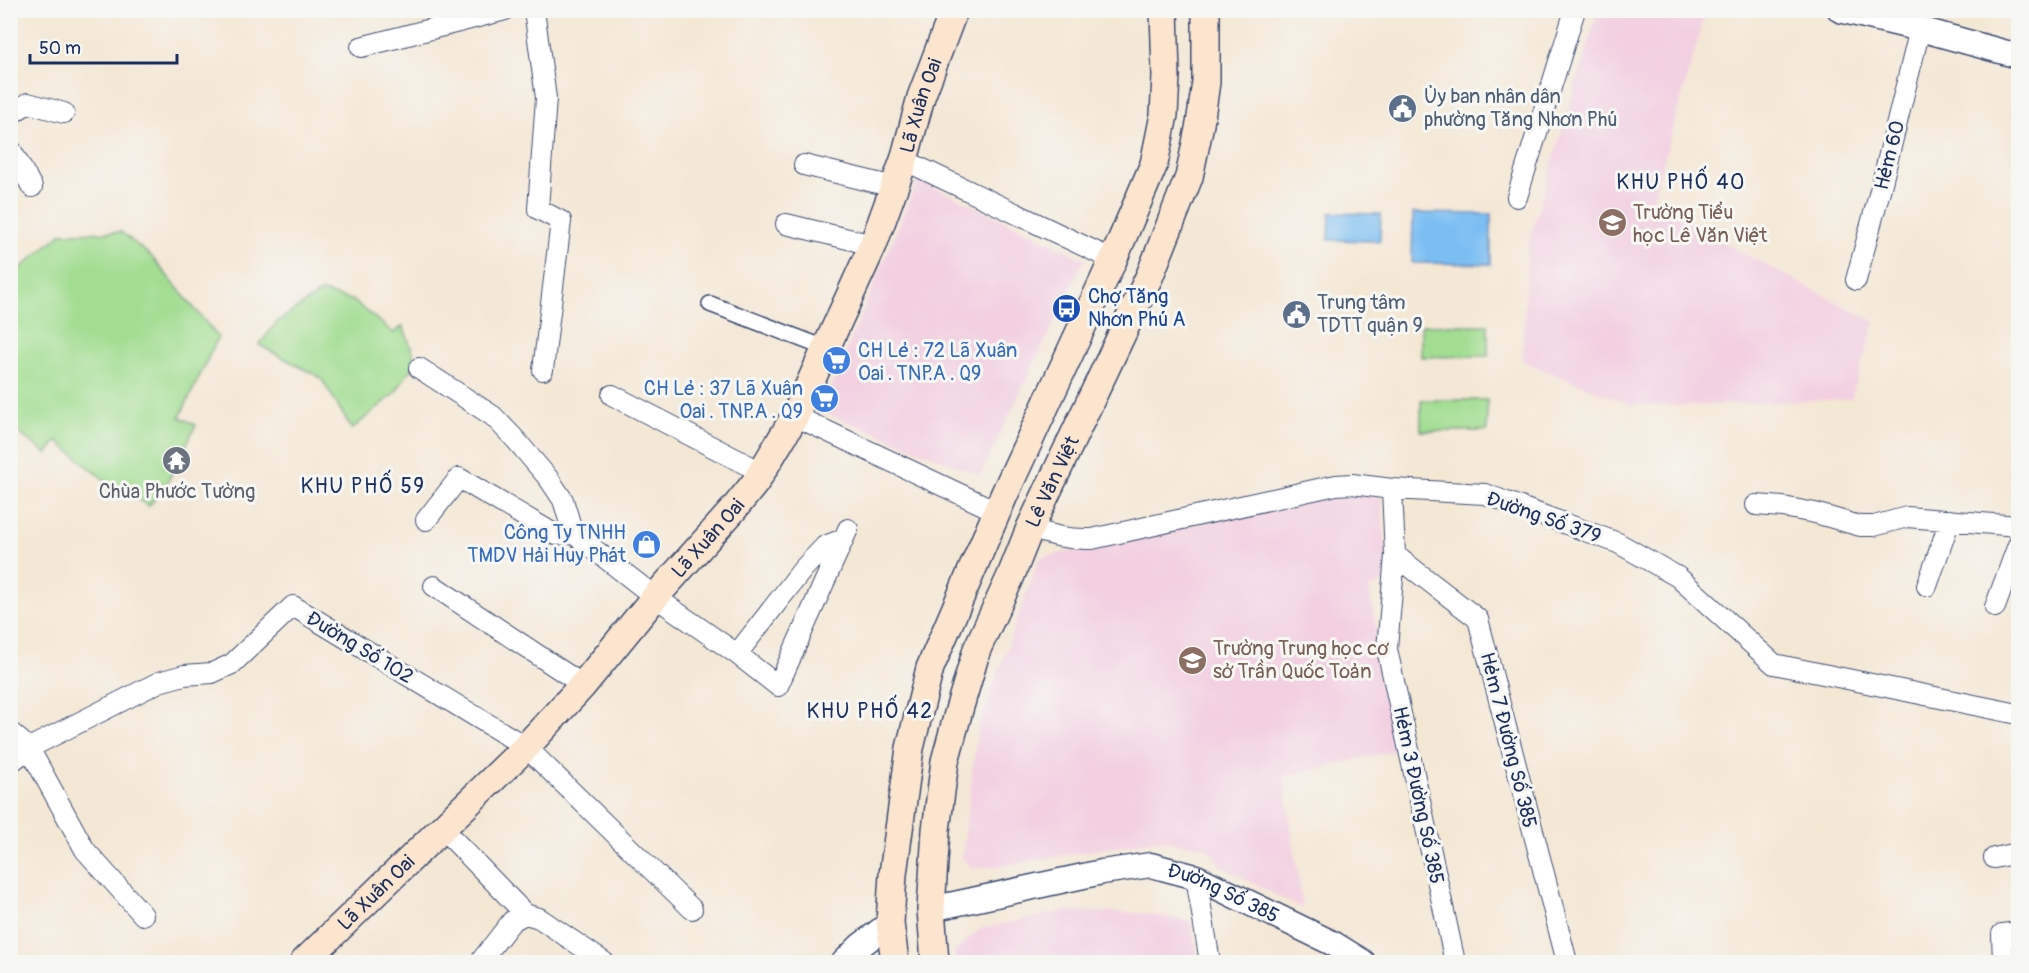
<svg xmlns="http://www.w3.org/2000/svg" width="2029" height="973" viewBox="0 0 2029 973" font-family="Pangolin,sans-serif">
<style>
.built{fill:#f2cfe1}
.green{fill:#a2dd91;stroke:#5e8678;stroke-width:1.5}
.water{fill:#7cbef2;stroke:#4c76a8;stroke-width:1.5}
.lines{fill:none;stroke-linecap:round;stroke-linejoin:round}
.pedestrian-casing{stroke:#3c4b70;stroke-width:18}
.minor-casing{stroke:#3c4b70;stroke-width:22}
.tertiary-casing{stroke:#3c4b70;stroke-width:27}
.secondary-casing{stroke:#3c4b70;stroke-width:30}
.pedestrian{stroke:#fff;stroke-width:15}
.minor{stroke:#fff;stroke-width:20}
.tertiary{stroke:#fff;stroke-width:24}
.secondary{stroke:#fce5cf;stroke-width:27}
.labels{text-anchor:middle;stroke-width:6;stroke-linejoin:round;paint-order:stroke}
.service-label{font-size:20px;fill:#4e5e75;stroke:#f6f6f2;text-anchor:start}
.street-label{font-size:20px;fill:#1b2f5e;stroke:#f6f6f2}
.education-label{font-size:20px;fill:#785e54;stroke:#f6f6f2;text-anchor:start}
.transit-label{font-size:20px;fill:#164399;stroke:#f6f6f2;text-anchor:start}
.shop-label{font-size:20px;fill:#366cbe;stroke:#f6f6f2;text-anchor:end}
.worship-label{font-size:20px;fill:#5b616d;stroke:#f6f6f2}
.neighbourhood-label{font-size:21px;letter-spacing:1.5px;fill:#1b2f5e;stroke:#f6f6f2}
</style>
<rect width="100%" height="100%" fill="#f6f6f2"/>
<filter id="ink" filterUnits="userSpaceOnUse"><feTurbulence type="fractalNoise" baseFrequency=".0167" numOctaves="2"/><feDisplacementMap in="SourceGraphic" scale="12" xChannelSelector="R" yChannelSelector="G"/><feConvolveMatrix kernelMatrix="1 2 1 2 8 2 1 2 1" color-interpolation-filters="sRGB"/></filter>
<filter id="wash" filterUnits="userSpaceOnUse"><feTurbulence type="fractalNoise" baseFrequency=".008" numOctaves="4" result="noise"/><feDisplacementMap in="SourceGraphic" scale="24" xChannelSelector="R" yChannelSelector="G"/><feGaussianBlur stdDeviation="1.35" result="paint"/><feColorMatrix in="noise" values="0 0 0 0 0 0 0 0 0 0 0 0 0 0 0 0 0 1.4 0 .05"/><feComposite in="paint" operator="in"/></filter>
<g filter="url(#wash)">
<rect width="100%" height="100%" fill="#f4e7d4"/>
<path class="built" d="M 1598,11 L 1706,11 L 1652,202 L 1737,250 L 1875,322 L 1851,399 L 1683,406 L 1631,405 L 1522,361 L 1528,244 Z
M 918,179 L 1085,259 L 980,475 L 821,411 Z
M 1331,495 L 1371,495 L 1381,497 L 1388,580 L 1369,588 L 1398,750 L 1284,777 L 1303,909 L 1220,866 L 1214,855 L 1204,847 L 1157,840 L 1007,865 L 972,868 L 962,858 L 977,732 L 1039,558 Z
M 1064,911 L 1140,913 L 1191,921 L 1199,962 L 956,962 L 954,952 L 980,929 Z"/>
<path class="green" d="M 121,232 L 151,256 L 218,337 L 180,417 L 196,425 L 166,485 L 149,506 L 107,482 L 57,441 L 47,454 L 11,427 L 11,276 L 62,233 Z
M 321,292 L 352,300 L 394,333 L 403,326 L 416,361 L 395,393 L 352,429 L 321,378 L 259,345 L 277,322 Z
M 1421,325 L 1488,325 L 1488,356 L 1421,357 Z
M 1421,400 L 1487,400 L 1487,431 L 1421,431 Z"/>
<path class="water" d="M 1330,213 L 1381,214 L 1380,241 L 1329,240 Z
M 1413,213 L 1491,214 L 1491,264 L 1412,263 Z"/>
</g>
<g filter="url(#ink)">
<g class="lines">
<defs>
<path id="pedestrian" d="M 710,304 L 825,348"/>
<path id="minor" d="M 534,10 L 546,98 L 538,209 L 561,221 L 543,370
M 361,47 L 505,10
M 10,115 L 28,103 L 64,113
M 10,148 L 32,187
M 904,160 L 1113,260
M 804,165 L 894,187
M 1517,197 L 1575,10
M 786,224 L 873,245
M 1856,280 L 1881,187 L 1920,29
M 419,368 L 493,416 L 515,439 L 549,479 L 563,500 L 573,533
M 612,395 L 761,472
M 795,416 L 998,512
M 1392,489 L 1395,555 L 1387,649 L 1455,962
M 1756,505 L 1783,507 L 1815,513 L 1860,526 L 1874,526 L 1907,517 L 2018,526
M 426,520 L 459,478 L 556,535 L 573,533 L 655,597 L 737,654 L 778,686 L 848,529
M 1030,528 C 1051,536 1069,540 1092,539 L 1336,485 L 1352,484 L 1392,489 L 1485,494 L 1618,543 L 1678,577 L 1774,664 L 2018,714
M 1395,555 L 1478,619 L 1567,962
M 434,586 L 583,685
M 1927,586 L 1950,520
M 1995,607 L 2018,545
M 737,654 L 803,569 L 825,546 L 843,539
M 10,732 L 29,748 L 159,682 L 184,675 L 212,673 L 232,664 L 293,606 L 526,747 L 692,909
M 10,763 L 29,748 L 85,850 L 143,915
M 443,829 L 525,914 L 539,918 L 604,962
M 1994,858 L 2018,853
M 1196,877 L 1210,962
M 480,962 L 512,921 L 525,914
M 2003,962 L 2002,934 L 2018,932"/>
<g id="tertiary">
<path d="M 1840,10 L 1920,29 L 2018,56"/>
<path id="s1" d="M 931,909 L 1102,872 L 1151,865 L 1196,877 L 1334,944 L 1363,962"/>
<path d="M 844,962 L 860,946 L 890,923"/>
</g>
<g id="secondary">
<path id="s2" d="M 304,962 L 526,747 L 583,685 L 655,597 L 733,510 L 755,483 L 795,416 L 873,245 L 904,160 L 921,97 L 954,10"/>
<path d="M 895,962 L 890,923 L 893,874 L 910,748 L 930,668 L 1005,493 L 1113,260 L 1154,164 L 1164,115 L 1166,76 L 1164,10"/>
<path id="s3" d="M 935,962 L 931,909 L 936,830 L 945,761 L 959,710 L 977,649 L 1010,578 L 1030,528 L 1150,275 L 1189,177 L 1200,124 L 1206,82 L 1206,10"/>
</g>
</defs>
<use href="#pedestrian" class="pedestrian-casing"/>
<use href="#minor" class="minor-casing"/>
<use href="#tertiary" class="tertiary-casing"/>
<use href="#secondary" class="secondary-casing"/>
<use href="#pedestrian" class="pedestrian"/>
<use href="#minor" class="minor"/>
<use href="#tertiary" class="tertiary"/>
<use href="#secondary" class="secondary"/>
</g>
</g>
<defs>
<symbol id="civic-disc" viewBox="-11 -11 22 22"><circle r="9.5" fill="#5c6f8a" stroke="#f6f6f2"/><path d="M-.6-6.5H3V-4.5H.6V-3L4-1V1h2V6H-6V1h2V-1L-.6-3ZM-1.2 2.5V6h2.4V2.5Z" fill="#fff"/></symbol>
<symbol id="school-disc" viewBox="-11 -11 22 22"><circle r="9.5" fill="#8d6e63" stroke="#f6f6f2"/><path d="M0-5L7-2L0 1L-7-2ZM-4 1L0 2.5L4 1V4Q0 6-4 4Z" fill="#fff"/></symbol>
<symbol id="bus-disc" viewBox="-11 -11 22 22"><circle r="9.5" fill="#1a4fb4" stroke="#f6f6f2"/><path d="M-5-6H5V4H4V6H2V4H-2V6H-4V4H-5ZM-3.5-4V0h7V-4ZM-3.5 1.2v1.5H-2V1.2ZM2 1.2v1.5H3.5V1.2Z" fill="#fff"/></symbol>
<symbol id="supermarket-disc" viewBox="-11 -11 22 22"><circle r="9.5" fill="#3f7fe0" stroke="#f6f6f2"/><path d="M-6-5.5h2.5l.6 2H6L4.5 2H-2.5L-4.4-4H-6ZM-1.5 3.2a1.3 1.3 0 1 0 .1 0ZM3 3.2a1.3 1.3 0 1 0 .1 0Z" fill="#fff"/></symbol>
<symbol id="temple-disc" viewBox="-11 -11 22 22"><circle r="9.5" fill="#6b7280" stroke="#f6f6f2"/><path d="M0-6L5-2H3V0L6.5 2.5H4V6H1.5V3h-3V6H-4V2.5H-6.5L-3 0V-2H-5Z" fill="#fff"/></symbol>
<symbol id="shop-disc" viewBox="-11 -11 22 22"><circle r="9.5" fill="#3f7fe0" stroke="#f6f6f2"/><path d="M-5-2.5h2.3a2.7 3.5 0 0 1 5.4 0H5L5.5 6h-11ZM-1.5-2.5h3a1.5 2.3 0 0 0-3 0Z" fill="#fff"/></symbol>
</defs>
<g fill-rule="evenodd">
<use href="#civic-disc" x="1386" y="92" width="33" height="33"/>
<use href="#school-disc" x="1596" y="206" width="33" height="33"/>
<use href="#bus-disc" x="1050" y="292" width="33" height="33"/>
<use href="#civic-disc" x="1280" y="298" width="33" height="33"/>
<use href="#supermarket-disc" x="820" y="344" width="33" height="33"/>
<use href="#supermarket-disc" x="808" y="382" width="33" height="33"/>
<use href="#temple-disc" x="160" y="444" width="33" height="33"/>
<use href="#shop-disc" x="630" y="528" width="33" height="33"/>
<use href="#school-disc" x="1176" y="644" width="33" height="33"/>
</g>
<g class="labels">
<g class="service-label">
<text x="1424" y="103">Ủy ban nhân dân<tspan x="1424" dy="23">phường Tăng Nhơn Phú</tspan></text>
<text x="1317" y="309">Trung tâm<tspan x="1317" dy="23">TDTT quận 9</tspan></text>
</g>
<g class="street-label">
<text dy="7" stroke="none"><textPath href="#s2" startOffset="1072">Lã Xuân Oai</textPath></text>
<text transform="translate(1889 155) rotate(-76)" y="7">Hẻm 60</text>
<text dy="7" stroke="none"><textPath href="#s3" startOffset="502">Lê Văn Việt</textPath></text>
<text transform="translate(1544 517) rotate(19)" y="7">Đường Số 379</text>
<text dy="7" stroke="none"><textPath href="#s2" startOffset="586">Lã Xuân Oai</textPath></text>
<text transform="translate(360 647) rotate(31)" y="7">Đường Số 102</text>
<text transform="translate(1509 740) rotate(76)" y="7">Hẻm 7 Đường Số 385</text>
<text transform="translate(1419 795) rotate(78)" y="7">Hẻm 3 Đường Số 385</text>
<text dy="7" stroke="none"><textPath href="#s2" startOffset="100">Lã Xuân Oai</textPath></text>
<text dy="7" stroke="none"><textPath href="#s1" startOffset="302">Đường Số 385</textPath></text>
</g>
<g class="education-label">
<text x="1633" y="219">Trường Tiểu<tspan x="1633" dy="23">học Lê Văn Việt</tspan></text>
<text x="1213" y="655">Trường Trung học cơ<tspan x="1213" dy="23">sở Trần Quốc Toản</tspan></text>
</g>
<g class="transit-label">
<text x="1088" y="303">Chợ Tăng<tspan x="1088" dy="23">Nhơn Phú A</tspan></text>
</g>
<g class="shop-label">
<text x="858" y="357" text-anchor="start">CH Lẻ : 72 Lã Xuân<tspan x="858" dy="23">Oai . TNP.A . Q9</tspan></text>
<text x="803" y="395">CH Lẻ : 37 Lã Xuân<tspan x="803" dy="23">Oai . TNP.A . Q9</tspan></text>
<text x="626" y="539">Công Ty TNHH<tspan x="626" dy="23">TMDV Hải Huy Phát</tspan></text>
</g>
<g class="worship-label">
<text x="177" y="498">Chùa Phước Tường</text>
</g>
<g class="neighbourhood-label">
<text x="1681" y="189">KHU PHỐ 40</text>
<text x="363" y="493">KHU PHỐ 59</text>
<text x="870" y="718">KHU PHỐ 42</text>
</g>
</g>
<rect width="2029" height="973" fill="none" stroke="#f6f6f2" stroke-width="36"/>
<path d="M30 54v9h147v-9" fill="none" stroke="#1b2f5e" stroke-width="3"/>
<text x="39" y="54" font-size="18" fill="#1b2f5e" stroke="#f6f6f2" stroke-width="4.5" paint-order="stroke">50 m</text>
</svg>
